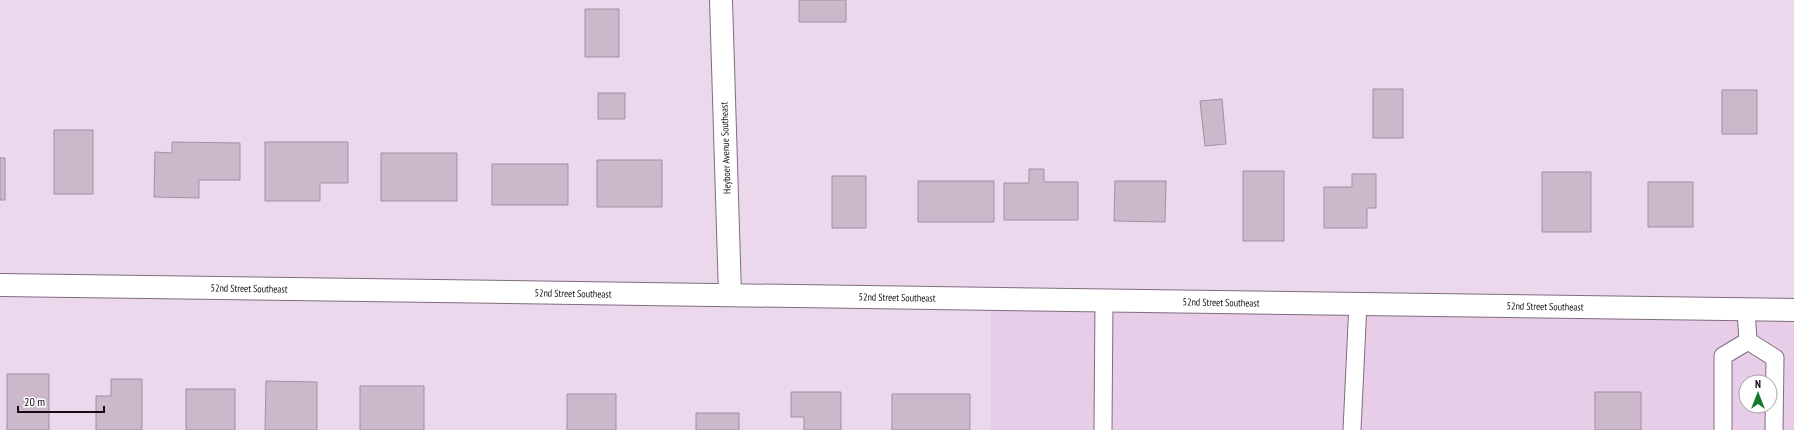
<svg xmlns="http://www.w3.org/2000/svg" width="1794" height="430" viewBox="0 0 1794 430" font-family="'PT Sans Narrow',sans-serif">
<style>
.built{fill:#e7cde7;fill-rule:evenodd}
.building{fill:#cbb8cb;stroke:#a28fa2}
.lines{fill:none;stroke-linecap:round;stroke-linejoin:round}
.lane-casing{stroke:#7f6d7f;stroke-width:19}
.street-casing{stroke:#7f6d7f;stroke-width:24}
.secondary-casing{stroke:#7f6d7f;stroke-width:24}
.lane{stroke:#fff;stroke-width:17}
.street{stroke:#fff;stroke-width:22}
.secondary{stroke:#fff;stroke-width:22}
.labels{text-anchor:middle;stroke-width:3;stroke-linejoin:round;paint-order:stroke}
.street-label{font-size:10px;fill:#130c13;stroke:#fff}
</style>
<rect width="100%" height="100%" fill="#ecd8ec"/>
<path class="built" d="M 991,306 L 1794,307 L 1794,430 L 991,430 ZM 1746,382 L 1770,382 L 1770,406 L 1746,406 Z"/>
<path class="building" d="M 799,0 L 846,0 L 846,22 L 799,22 Z
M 585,9 L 619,9 L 619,57 L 585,57 Z
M 1373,89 L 1403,89 L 1403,138 L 1373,138 Z
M 1722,90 L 1757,90 L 1757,134 L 1722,134 Z
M 598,93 L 625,93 L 625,119 L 598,119 Z
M 1222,99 L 1226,144 L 1205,146 L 1200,101 Z
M 54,130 L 93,130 L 93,194 L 54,194 Z
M 172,142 L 240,143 L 240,180 L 199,180 L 199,198 L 154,197 L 155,152 L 172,153 Z
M 265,142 L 348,142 L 348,183 L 320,183 L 320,201 L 265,201 Z
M 381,153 L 457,153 L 457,201 L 381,201 Z
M 0,158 L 5,158 L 5,200 L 0,200 Z
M 597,160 L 662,160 L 662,207 L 597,207 Z
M 492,164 L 568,164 L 568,205 L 492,205 Z
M 1029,169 L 1044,169 L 1044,182 L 1078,182 L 1078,220 L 1004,220 L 1004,183 L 1029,183 Z
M 1243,171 L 1284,171 L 1284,241 L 1243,241 Z
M 1542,172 L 1591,172 L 1591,232 L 1542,232 Z
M 1352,174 L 1376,174 L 1376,208 L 1367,208 L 1367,228 L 1324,228 L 1324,187 L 1352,187 Z
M 832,176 L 866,176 L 866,228 L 832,228 Z
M 918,181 L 994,181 L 994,222 L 918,222 Z
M 1115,181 L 1166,181 L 1165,222 L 1114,221 Z
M 1648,182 L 1693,182 L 1693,227 L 1648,227 Z
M 7,374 L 49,374 L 49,430 L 7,430 Z
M 111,379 L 142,379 L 142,430 L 96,430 L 96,396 L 111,396 Z
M 266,381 L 317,382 L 317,430 L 265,430 Z
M 360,386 L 424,386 L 424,430 L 360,430 Z
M 186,389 L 235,389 L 235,430 L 186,430 Z
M 791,392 L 841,392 L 841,430 L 804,430 L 804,417 L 791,417 Z
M 1595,392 L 1641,392 L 1641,430 L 1595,430 Z
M 567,394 L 616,394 L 616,430 L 567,430 Z
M 892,394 L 970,394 L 970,430 L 892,430 Z
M 696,413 L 739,413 L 739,430 L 696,430 Z"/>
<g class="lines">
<defs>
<path id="lane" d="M 1746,310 L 1748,341
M 1748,341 L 1775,358 L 1774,430
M 1103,430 L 1104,299
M 1352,430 L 1358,303
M 1723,430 L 1723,356 L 1748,341"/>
<path id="street" d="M 721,0 L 730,295"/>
<path id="secondary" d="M 0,285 L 1794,310"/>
</defs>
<use href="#lane" class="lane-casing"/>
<use href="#street" class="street-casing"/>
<use href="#secondary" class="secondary-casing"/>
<use href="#lane" class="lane"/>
<use href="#street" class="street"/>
<use href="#secondary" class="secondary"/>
</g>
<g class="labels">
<g class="street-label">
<text transform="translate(725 148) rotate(-92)" y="4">Heyboer Avenue Southeast</text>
<text transform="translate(249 288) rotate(1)" y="4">52nd Street Southeast</text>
<text transform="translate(573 293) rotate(1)" y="4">52nd Street Southeast</text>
<text transform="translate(897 297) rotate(1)" y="4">52nd Street Southeast</text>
<text transform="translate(1221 302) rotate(1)" y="4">52nd Street Southeast</text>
<text transform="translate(1545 306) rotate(1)" y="4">52nd Street Southeast</text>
</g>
</g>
<g transform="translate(1758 394)"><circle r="19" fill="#ffffff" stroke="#a19ea1"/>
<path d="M0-3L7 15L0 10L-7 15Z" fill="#13782a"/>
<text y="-6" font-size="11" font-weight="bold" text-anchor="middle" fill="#130c13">N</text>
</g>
<path d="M18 406v6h86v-6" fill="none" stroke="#130c13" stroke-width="2"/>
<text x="24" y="406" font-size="12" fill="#130c13" stroke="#ffffff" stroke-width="3" paint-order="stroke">20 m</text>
</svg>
